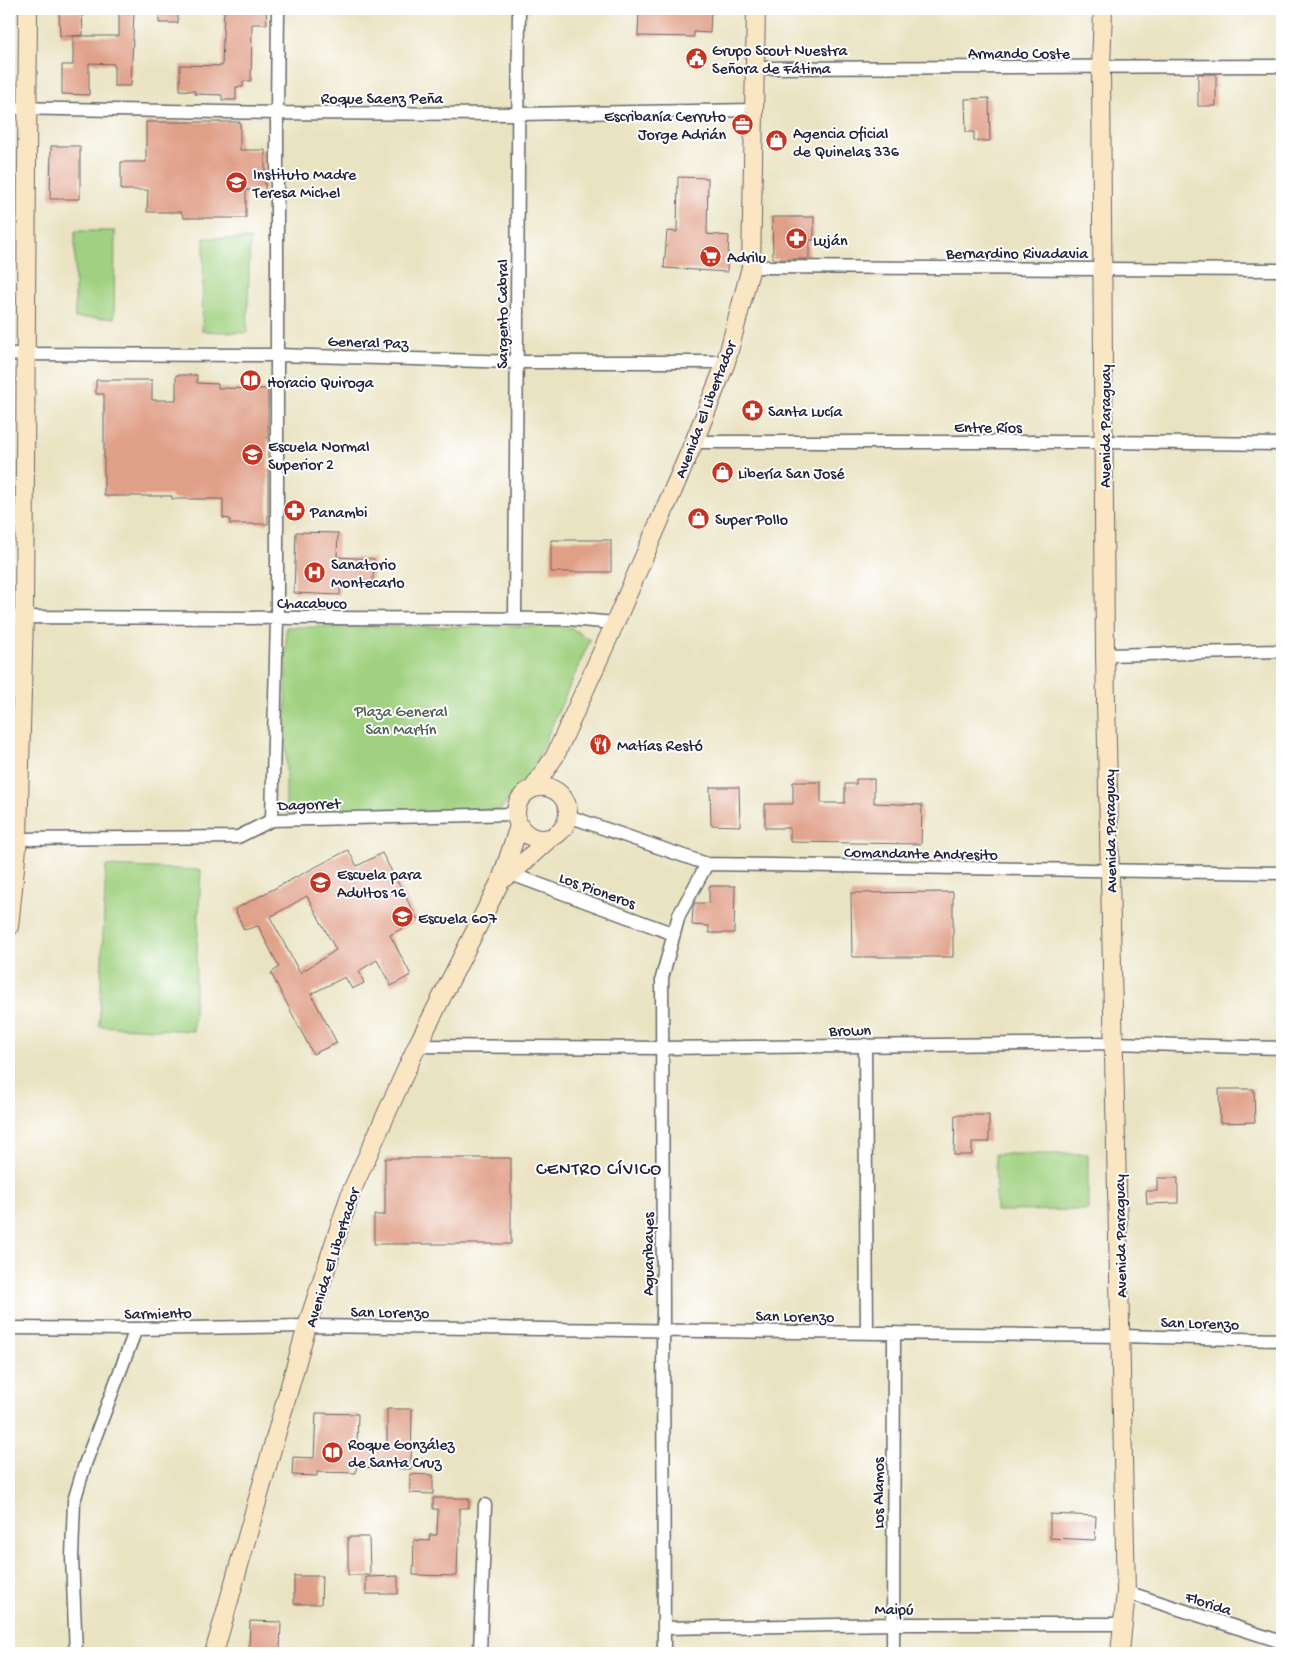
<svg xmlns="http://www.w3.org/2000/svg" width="1291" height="1662" viewBox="0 0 1291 1662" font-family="'Gochi Hand',sans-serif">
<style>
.green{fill:#a0d180;stroke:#617a5e}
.building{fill:#e09f87;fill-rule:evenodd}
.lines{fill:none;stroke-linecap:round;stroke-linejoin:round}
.minor-casing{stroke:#68666a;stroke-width:15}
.secondary-casing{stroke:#68666a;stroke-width:20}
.minor{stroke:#fff;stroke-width:12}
.secondary{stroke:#fbe6c4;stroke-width:18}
.labels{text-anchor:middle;stroke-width:4;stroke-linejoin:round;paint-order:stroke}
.poi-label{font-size:16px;fill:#22223b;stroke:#fff;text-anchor:start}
.street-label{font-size:16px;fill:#22223b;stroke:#fff}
.park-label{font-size:16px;fill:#4e5f53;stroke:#fff}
.neighbourhood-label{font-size:18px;letter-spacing:1px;fill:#22223b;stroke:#fff}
</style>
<rect width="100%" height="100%" fill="#fff"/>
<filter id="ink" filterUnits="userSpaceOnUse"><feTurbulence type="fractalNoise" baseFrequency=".02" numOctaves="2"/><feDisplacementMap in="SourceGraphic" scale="10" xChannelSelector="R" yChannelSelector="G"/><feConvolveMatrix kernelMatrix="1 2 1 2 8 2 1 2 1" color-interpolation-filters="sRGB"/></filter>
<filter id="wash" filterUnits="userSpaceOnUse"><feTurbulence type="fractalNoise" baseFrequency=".0096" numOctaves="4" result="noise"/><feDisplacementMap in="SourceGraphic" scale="20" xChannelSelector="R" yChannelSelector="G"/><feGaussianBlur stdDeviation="1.12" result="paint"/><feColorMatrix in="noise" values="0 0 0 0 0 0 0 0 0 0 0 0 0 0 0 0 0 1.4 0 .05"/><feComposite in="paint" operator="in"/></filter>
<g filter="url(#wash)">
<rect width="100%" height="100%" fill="#eae3c2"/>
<path class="green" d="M 75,231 L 115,231 L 114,318 L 75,318 Z
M 204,238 L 250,239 L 247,333 L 202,331 Z
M 568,626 L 590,640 L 527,782 L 500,810 L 286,813 L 286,627 Z
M 106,866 L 201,870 L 193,1031 L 99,1026 Z
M 995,1154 L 1088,1154 L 1088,1210 L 996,1211 Z"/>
<g id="blocks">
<path class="building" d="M 159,9 L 178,9 L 178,23 L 159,23 Z
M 224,9 L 266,9 L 267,24 L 252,24 L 251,81 L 243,81 L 243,87 L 236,87 L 236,100 L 222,100 L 222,95 L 195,94 L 195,91 L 180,90 L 180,65 L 222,66 Z
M 639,9 L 711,9 L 710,33 L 694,32 L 694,37 L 638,36 Z
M 82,10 L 83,35 L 73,36 L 119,36 L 119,12 L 134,11 L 131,86 L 114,86 L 114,64 L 89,63 L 89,95 L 62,94 L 62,65 L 73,65 L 73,36 L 60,36 L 59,11 Z
M 1198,74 L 1216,74 L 1216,106 L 1198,106 Z
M 989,98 L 990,141 L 974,141 L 974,132 L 966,132 L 965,99 Z
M 146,122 L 240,122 L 240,150 L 265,150 L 265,190 L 246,190 L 246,218 L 184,218 L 181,212 L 147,212 L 148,190 L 121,190 L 121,162 L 146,162 Z
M 51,146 L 80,146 L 80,199 L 50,199 Z
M 678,177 L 708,178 L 707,234 L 729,236 L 727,272 L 664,268 L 667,231 L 677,232 Z
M 772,217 L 814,217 L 814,240 L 809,240 L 809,259 L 773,259 Z
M 176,375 L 197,375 L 197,383 L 218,384 L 218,388 L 268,389 L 268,524 L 230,524 L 230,519 L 223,518 L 223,499 L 172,499 L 172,496 L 104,496 L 104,394 L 96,394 L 96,380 L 152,380 L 152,400 L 176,400 Z
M 296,532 L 338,533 L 337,557 L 374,559 L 373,582 L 340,581 L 340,595 L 294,593 Z
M 551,540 L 611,540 L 611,572 L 551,572 Z
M 856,779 L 874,779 L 874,803 L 922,805 L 921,844 L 790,842 L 790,828 L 765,828 L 765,804 L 793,804 L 793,782 L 821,782 L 821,803 L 845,803 L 845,784 L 856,784 Z
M 710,787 L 739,787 L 740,826 L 711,825 Z
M 348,850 L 357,866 L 382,853 L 418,920 L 390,935 L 411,975 L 391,986 L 377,960 L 359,971 L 364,983 L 352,989 L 345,977 L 311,994 L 337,1043 L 313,1054 L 271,973 L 279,967 L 258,926 L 244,930 L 235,909 ZM 307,896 L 336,950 L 300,973 L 270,917 Z
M 709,886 L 735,886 L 734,933 L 709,933 L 709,926 L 692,925 L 693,907 L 695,903 L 709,903 Z
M 953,892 L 953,957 L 852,957 L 851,893 Z
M 1219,1089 L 1254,1089 L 1255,1122 L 1220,1123 Z
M 955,1115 L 989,1115 L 989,1142 L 972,1142 L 972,1155 L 954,1155 Z
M 385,1158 L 511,1158 L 511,1244 L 374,1244 L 374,1215 L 385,1215 Z
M 1157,1178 L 1178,1178 L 1178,1203 L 1147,1204 L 1146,1191 L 1157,1191 Z
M 387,1409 L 412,1409 L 411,1469 L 356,1467 L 356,1473 L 317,1472 L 317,1476 L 292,1475 L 293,1457 L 314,1458 L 316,1413 L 358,1414 L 357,1444 L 387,1445 Z
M 410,1474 L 433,1475 L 433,1494 L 410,1493 Z
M 433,1498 L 469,1498 L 469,1508 L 460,1508 L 460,1542 L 458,1542 L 457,1576 L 413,1575 L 414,1540 L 429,1541 L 430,1535 L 437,1535 L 438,1509 L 433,1509 Z
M 1050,1514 L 1096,1516 L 1095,1540 L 1050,1538 Z
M 348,1537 L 369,1537 L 370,1575 L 348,1575 Z
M 294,1576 L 322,1576 L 321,1604 L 294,1604 Z
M 398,1576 L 398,1594 L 366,1594 L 366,1577 Z
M 250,1621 L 281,1622 L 280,1651 L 249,1650 Z"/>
</g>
</g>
<g filter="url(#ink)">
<use href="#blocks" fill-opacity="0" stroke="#68666a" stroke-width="1"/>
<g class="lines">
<defs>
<path id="minor" d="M 755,68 L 1282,66
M 9,108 L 277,113 L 518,114 L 754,110
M 751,267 L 1282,270
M 9,354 L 277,355 L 517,362 L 726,362
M 694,442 L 1104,442 L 1282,444
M 9,617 L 569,619 L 615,623
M 515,619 L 519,9
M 1105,655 L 1282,651
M 568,816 L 707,864 L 1282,873
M 272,820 L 277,618 L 277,113 L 278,9
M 18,839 L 238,837 L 272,820 L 515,814
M 511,874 L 674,934
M 865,1045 L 867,1332
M 417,1046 L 663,1048 L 1114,1043 L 1282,1048
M 9,1328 L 136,1329 L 307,1326 L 1121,1336 L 1282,1340
M 1126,1592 L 1282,1642
M 664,1628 L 893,1624 L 1123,1624
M 76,1653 L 72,1557 L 74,1501 L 85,1464 L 136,1329
M 480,1653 L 485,1505
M 664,1653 L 662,978 L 679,915 L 707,864
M 893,1653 L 894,1333"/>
<path id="secondary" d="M 1103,9 L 1101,68 L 1105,655 L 1126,1592 L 1120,1653
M516 813a26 26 0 1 1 52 0a26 26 0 1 1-52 0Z
M 534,787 L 555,756 L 615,623 L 694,442 L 726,362 L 751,267 L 756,9
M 501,880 L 511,874 L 550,838
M 9,927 L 18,839 L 24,617 L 28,9
M 214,1653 L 307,1326 L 351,1192 L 417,1046 L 501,880 L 519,826"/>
</defs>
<use href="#minor" class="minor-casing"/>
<use href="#secondary" class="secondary-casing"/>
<use href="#minor" class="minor"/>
<use href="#secondary" class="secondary"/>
</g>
</g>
<defs>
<symbol id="civic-disc" viewBox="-11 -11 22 22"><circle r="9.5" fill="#c8321e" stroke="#fff"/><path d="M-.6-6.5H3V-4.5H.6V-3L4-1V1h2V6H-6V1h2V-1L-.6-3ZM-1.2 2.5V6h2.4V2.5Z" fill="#fff"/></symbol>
<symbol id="office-disc" viewBox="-11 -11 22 22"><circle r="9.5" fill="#c8321e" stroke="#fff"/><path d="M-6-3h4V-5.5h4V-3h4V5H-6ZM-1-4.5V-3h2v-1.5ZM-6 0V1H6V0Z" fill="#fff"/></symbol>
<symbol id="shop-disc" viewBox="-11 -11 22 22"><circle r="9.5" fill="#c8321e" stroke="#fff"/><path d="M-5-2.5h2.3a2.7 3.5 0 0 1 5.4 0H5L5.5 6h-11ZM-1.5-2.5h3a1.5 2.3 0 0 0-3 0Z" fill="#fff"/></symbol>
<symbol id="school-disc" viewBox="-11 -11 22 22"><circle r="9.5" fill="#c8321e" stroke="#fff"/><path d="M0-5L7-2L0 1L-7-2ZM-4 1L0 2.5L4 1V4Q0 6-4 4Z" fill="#fff"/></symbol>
<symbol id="pharmacy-disc" viewBox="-11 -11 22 22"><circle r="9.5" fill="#c8321e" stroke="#fff"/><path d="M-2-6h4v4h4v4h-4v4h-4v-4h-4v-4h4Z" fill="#fff"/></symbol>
<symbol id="supermarket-disc" viewBox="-11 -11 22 22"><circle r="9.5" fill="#c8321e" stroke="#fff"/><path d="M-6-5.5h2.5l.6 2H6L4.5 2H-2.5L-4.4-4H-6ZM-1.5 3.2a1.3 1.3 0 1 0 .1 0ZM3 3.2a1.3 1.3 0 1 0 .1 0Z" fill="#fff"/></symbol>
<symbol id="library-disc" viewBox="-11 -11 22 22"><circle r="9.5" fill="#c8321e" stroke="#fff"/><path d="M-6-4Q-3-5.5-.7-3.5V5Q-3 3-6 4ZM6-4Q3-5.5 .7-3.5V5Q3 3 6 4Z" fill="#fff"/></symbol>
<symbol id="hospital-disc" viewBox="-11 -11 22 22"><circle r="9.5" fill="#c8321e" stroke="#fff"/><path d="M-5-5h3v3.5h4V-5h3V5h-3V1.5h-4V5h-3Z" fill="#fff"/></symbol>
<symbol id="restaurant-disc" viewBox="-11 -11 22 22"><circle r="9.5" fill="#c8321e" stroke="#fff"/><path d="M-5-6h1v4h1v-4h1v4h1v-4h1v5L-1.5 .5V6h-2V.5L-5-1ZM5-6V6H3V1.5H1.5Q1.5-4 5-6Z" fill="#fff"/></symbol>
</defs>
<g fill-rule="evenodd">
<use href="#civic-disc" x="684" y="46" width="25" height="25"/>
<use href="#office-disc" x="730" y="112" width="25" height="25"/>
<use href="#shop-disc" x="764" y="128" width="25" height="25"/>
<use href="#school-disc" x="224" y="170" width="25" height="25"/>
<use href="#pharmacy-disc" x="784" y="226" width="25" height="25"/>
<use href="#supermarket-disc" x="698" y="244" width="25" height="25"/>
<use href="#library-disc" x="238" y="368" width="25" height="25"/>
<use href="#pharmacy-disc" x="740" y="398" width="25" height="25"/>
<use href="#school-disc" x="240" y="442" width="25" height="25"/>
<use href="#shop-disc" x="710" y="460" width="25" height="25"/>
<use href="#pharmacy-disc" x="282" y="498" width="25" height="25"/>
<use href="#shop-disc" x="686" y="506" width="25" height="25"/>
<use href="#hospital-disc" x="302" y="560" width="25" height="25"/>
<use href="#restaurant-disc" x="588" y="732" width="25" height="25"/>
<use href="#school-disc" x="308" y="870" width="25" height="25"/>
<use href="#school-disc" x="390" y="904" width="25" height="25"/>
<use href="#library-disc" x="320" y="1440" width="25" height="25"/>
</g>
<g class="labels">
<g class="poi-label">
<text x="712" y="55">Grupo Scout Nuestra<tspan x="712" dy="18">Señora de Fátima</tspan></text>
<text x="726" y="121" text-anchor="end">Escribanía Cerruto<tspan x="726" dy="18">Jorge Adrián</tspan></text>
<text x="793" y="138">Agencia Oficial<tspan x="793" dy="18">de Quinelas 336</tspan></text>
<text x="253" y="179">Instituto Madre<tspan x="253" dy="18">Teresa Michel</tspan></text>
<text x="813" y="245">Luján</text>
<text x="727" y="262">Adrilu</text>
<text x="267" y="387">Horacio Quiroga</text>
<text x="768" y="416">Santa Lucía</text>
<text x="268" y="451">Escuela Normal<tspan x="268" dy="18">Superior 2</tspan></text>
<text x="738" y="478">Libería San José</text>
<text x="310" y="517">Panambi</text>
<text x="715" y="524">Super Pollo</text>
<text x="331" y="569">Sanatorio<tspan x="331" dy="18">Montecarlo</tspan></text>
<text x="617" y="750">Matías Restó</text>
<text x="337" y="879">Escuela para<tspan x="337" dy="18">Adultos 16</tspan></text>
<text x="418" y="923">Escuela 607</text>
<text x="348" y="1449">Roque González<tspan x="348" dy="18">de Santa Cruz</tspan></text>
</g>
<g class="street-label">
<text x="1019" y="58">Armando Coste</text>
<text x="382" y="103">Roque Saenz Peña</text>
<text x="1017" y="258">Bernardino Rivadavia</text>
<text transform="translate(501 314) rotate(-90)" y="6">Sargento Cabral</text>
<text transform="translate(368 341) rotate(2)" y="6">General Paz</text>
<text transform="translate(704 409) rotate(-69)" y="6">Avenida El Libertador</text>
<text x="988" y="432">Entre Ríos</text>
<text transform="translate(1104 426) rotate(-90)" y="6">Avenida Paraguay</text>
<text x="312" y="608">Chacabuco</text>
<text transform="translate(309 803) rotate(-2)" y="6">Dagorret</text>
<text transform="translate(1109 831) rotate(-91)" y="6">Avenida Paraguay</text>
<text transform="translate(921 852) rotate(1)" y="6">Comandante Andresito</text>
<text transform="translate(598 889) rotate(20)" y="6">Los Pioneros</text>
<text transform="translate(850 1029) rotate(-1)" y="6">Brown</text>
<text transform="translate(1119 1236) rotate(-91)" y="6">Avenida Paraguay</text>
<text transform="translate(647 1254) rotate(-90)" y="6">Aguaribayes</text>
<text transform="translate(331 1257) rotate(-72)" y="6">Avenida El Libertador</text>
<text transform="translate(390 1311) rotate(1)" y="6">San Lorenzo</text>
<text transform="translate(158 1312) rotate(-1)" y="6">Sarmiento</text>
<text transform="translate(795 1315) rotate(1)" y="6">San Lorenzo</text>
<text transform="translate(1200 1322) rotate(2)" y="6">San Lorenzo</text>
<text transform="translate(877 1493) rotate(-90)" y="6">Los Alamos</text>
<text transform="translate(1209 1602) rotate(18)" y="6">Florida</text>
<text x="894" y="1614">Maipú</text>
</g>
<g class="park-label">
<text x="401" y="716">Plaza General<tspan x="401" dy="18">San Martín</tspan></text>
</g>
<g class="neighbourhood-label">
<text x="599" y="1174">CENTRO CÍVICO</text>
</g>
</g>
<rect width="1291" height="1662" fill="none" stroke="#fff" stroke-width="30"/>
</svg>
